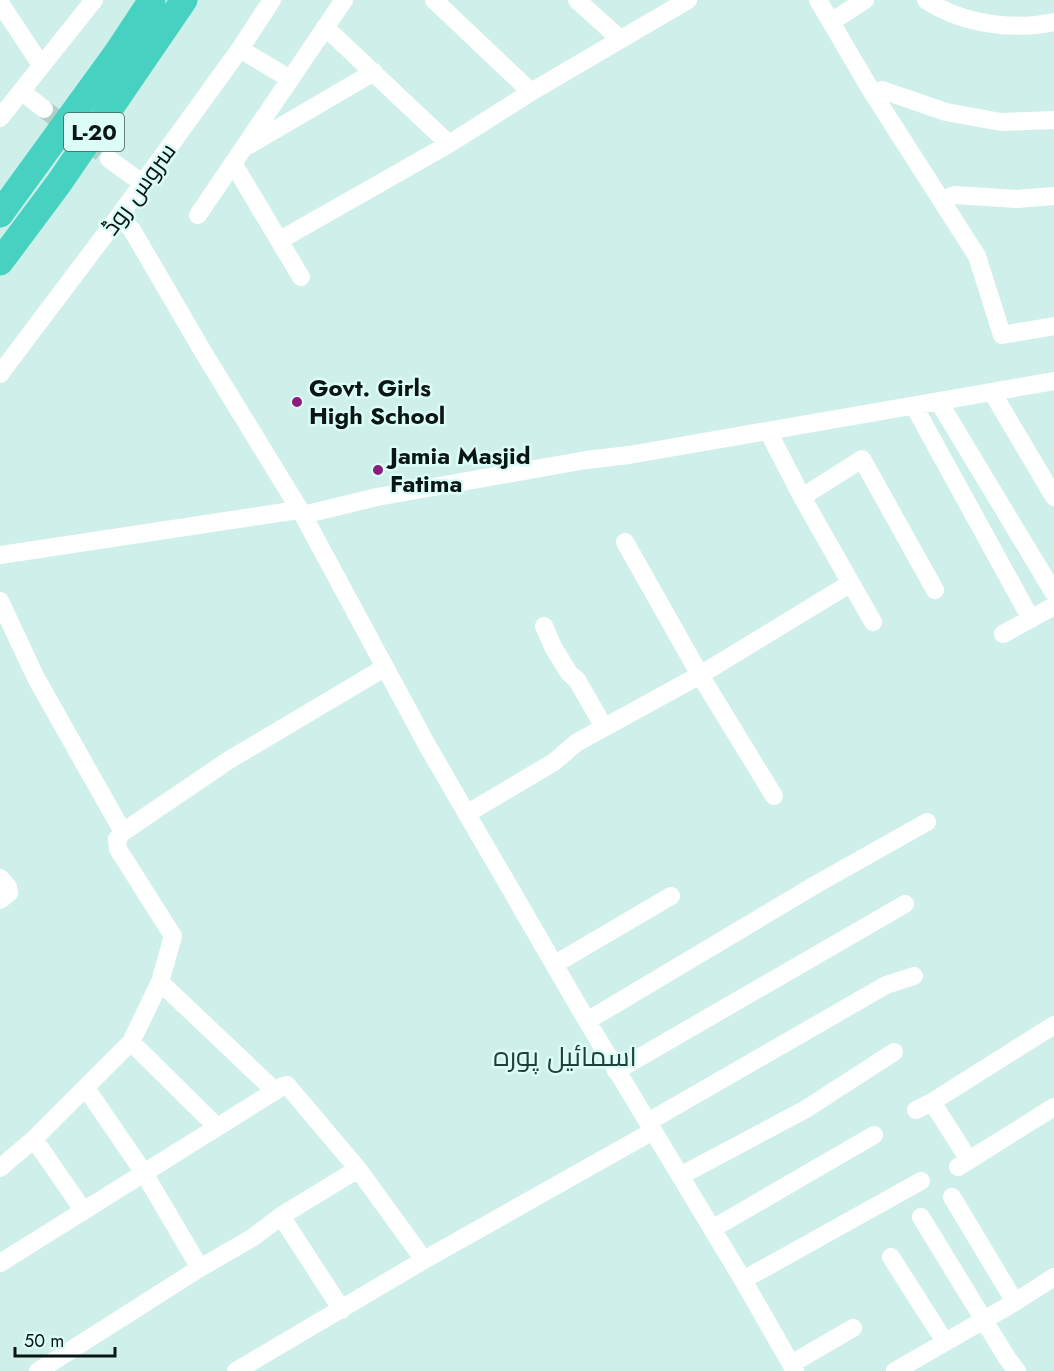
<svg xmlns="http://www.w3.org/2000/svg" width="1054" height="1371" viewBox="0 0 1054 1371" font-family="Jost,Cairo,sans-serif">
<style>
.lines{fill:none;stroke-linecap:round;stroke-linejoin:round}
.minor-tunnel{stroke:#b1cfca;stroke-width:18;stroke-dasharray:18 9;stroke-linecap:butt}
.minor{stroke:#fff;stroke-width:18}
.highway{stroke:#46d1c0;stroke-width:27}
.poi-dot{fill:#8c1d80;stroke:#dcfdf7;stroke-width:2}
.labels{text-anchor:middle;stroke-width:5;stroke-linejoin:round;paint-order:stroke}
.shield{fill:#dcfdf7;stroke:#495b58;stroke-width:1.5}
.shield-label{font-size:22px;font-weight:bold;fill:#0a1614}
.street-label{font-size:24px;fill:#0a1614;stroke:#dcfdf7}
.poi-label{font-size:24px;font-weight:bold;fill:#0a1614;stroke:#dcfdf7;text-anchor:start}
.quarter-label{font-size:27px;fill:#223e39;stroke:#dcfdf7}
</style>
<rect width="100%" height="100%" fill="#cff0ea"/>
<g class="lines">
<path class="minor-tunnel" d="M 44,109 L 109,159"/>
<path class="minor" d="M 434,0 L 531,92
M 577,0 L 620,39
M 818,0 L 872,92 L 977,256 L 1002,335 L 1054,326
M 926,0 C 962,24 1013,31 1054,22
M 0,3 L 41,65
M 831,22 L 865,0
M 325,27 L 449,144
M 240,49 L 290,79
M 21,91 L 44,109
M 872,92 L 882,90 L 946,112 L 1001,122 L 1054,120
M 0,118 L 94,0
M 249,145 L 374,72
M 109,159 L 142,183
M 233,163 L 301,277
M 941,200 L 955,195 L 1017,199 L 1054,196
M 198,215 L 344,0
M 119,216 L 132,230 L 202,350 L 303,515 L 427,745 L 587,1021 L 743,1280 L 795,1371
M 280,240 L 449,144 L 531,92 L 688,0
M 0,374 L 119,216 L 240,49 L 272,0
M 992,392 L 1054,497
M 939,402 L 1054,593
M 914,406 L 1031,619
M 768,431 L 802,497 L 862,459 L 935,590
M 802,497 L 873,622
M 303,515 L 377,497 L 586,460 L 629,455 L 1054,381
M 0,555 L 298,510
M 0,601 L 36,678 L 123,832
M 544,626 L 553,647 L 569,673 L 577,680 L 604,727
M 1003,634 L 1054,606
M 774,796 L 700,675 L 851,583
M 468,813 L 554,762 L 576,743 L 700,675 L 625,542
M 0,878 L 8,887 L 9,893 L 0,900
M 555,964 L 671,896
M 160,982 L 275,1091
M 587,1021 L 815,885 L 927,822
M 131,1042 L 217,1127
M 616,1071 L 905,904
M 86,1088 L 144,1173 L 200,1268
M 932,1102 L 969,1160
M 916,1110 L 932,1102 L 1054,1025
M 648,1122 L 886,985 L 914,976
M 34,1139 L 83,1210
M 958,1167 L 1054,1107
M 0,1168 L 34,1139 L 131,1042 L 160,982 L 173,936 L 118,849 L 117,839 L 123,832 L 229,760 L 384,668
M 680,1176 L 806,1109 L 894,1052
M 952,1197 L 1015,1302
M 281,1216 L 342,1310
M 921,1217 L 1007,1358 L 1017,1371
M 712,1229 L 874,1135
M 891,1257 L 945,1342
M 0,1263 L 283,1086 L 287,1085 L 358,1169 L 424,1260
M 743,1280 L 921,1181
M 791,1364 L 853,1328
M 38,1371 L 200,1268 L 252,1238 L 281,1216 L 358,1169
M 236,1371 L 424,1260 L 653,1131
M 895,1371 L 1015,1302 L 1054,1277"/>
<path class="highway" d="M 0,214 L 117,53 L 152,0
M 0,262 L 59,183 L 184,0"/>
</g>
<g class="poi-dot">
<circle cx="297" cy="402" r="6"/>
<circle cx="378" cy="470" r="6"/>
</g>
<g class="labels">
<rect class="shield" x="64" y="113" width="60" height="38" rx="4.5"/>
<g class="shield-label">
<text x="94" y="140">L-20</text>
</g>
<g class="street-label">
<text transform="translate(139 189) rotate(-54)" y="8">سروس روڈ</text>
</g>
<g class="poi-label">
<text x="309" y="396">Govt. Girls<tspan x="309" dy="28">High School</tspan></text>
<text x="390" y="464">Jamia Masjid<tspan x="390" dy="28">Fatima</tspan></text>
</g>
<g class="quarter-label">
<text x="565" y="1066">اسمائیل پورہ</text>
</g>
</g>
<path d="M15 1347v9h100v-9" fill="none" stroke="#0a1614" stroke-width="3"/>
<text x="24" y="1347" font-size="18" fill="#0a1614" stroke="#dcfdf7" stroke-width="4.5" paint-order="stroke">50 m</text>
</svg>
